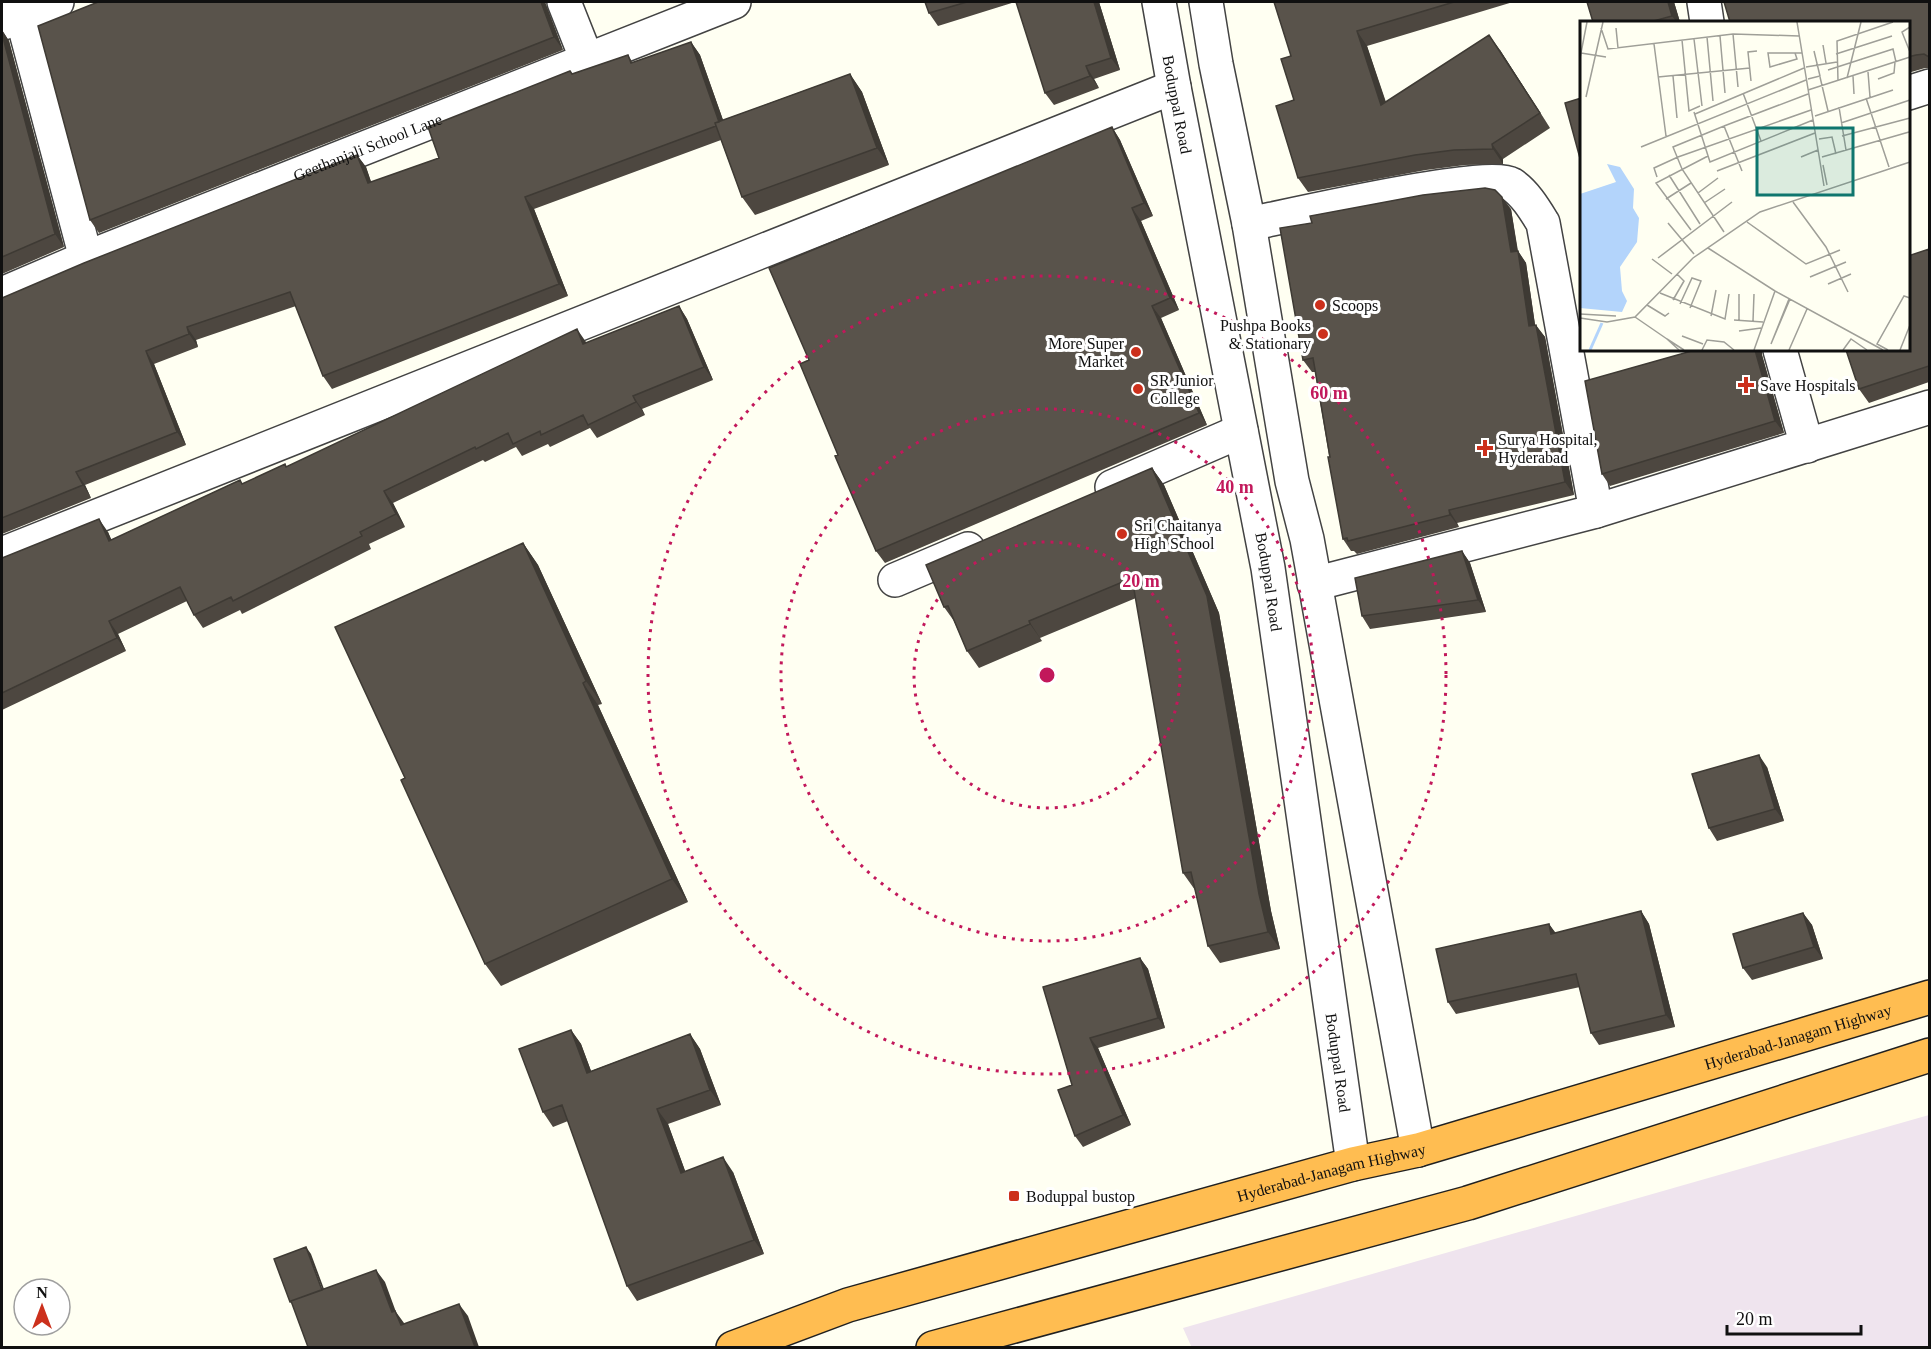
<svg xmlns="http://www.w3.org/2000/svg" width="1931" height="1349" viewBox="0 0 1931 1349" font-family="Georgia,serif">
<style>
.industrial{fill:#efe4ee}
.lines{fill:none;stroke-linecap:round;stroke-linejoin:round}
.minor-casing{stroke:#434343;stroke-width:36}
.highway-casing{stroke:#212121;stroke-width:36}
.minor{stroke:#fff;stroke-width:33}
.highway{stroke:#ffbd51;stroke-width:33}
.wall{fill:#4d4740}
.shaded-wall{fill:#3e3a34}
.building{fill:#59534b;stroke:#3e3a34;stroke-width:1.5}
.ring{fill:none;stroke:#c2185b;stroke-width:3;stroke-dasharray:3 6}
.poi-dot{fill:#cc301c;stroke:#fff;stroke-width:2}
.labels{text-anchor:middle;stroke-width:6;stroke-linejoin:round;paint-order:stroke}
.street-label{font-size:16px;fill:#101010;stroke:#fff}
.poi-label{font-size:16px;fill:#101010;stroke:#fff;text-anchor:start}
.inset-river{fill:none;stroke:#b3d4fb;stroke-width:3}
.inset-road{fill:none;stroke:#9f9f98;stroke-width:1.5}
.view{fill:#0f766e;fill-opacity:0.15;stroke:#0f766e;stroke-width:3}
.inset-edge{fill:none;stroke:#101010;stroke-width:3}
.centre{fill:#c2185b;stroke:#fff;stroke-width:3}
.ring-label{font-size:18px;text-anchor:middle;font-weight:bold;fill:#c2185b;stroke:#fff;stroke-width:6;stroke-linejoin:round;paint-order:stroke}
</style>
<rect width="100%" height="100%" fill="#fffff2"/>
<path class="industrial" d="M 1929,1115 L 1929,1347 L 1192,1348 L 1183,1328 Z"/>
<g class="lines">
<defs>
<g id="minor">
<path d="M 18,2 L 86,258"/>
<path d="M 564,2 L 587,60"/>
<path id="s1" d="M 1159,2 L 1174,87 L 1268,568 L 1353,1164"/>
<path d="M 1206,2 L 1216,64 L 1249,224 L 1292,481 L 1307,539 L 1418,1150"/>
<path d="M 1704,2 L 1707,22"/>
<path d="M 3,23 L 57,2"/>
<path d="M 1908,93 L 1930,86"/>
<path d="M 1249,224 C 1288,216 1488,170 1511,184 C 1525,193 1535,210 1543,223 L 1596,511"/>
<path id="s2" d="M 2,294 L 86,258 L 734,2"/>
<path d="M 1780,350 L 1807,446"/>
<path d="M 1112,487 L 1241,431"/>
<path d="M 2,554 L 1174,87"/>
<path d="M 895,580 L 968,549"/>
<path d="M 1314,584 L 1596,511 L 1930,407"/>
</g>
<g id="highway">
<path id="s3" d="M 733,1348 L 848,1305 L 1353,1164 L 1418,1150 L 1930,997"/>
<path d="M 933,1348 L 1468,1203 L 1930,1055"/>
</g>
</defs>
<use href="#minor" class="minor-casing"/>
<use href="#highway" class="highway-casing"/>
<use href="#minor" class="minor"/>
<use href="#highway" class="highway"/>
</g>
<path class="wall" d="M 545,2 L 563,50 L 99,233 L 90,220 Z
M 925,2 L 1015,2 L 938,26 L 929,13 Z
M 1017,2 L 1099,2 L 1120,70 L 1094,79 L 1099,88 L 1054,105 L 1045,93 Z
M 1274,2 L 1513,2 L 1367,46 L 1386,102 L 1500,50 L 1550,128 L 1503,159 L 1503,164 L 1465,165 L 1426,170 L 1308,192 L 1298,178 L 1294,100 L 1291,56 Z
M 1587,2 L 1674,2 L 1680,22 L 1593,22 Z
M 1929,2 L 1929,68 L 1925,68 L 1908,73 L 1908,22 Z
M 2,30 L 9,41 L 64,247 L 2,274 Z
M 691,42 L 700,55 L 723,120 L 850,74 L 862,92 L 889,165 L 755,215 L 742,197 L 721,140 L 534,209 L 568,296 L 332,389 L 323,376 L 296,306 L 196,340 L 198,347 L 154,364 L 186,445 L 85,485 L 91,498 L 2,534 L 2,298 L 357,155 L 366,167 L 371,182 L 439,158 L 570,71 L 572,74 L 628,55 L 633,63 Z
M 1112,127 L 1120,140 L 1153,216 L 1141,221 L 1179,310 L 1161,318 L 1207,425 L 885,563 L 876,551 L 838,455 L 809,360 Z
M 1511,209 L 1518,251 L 1526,263 L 1535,325 L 1545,337 L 1574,495 L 1457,523 L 1459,527 L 1357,554 L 1354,551 L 1351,551 L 1343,539 L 1315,372 L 1312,372 L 1303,360 L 1312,223 Z
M 1929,249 L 1929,382 L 1869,403 L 1859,389 Z
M 679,306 L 687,319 L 713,380 L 642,409 L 645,415 L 597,438 L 590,428 L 550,447 L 548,444 L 522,456 L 516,447 L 485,462 L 483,460 L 393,503 L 405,527 L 369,544 L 371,549 L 242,614 L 240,610 L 203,628 L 194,615 L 187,601 L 118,634 L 126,651 L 2,710 L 2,558 L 108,532 L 111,540 L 240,480 L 242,484 L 285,464 L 287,467 L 586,343 Z
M 1695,350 L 1762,350 L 1762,355 L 1784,433 L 1610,486 L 1602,474 Z
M 1152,468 L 1164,485 L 1219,613 L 1271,911 L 1280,949 L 1220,963 L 1208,946 L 1195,890 L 1183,873 L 1136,598 L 1040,638 L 1042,641 L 979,668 L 967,651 L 954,621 L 944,607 Z
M 523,543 L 538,565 L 602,704 L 598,705 L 688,902 L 501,986 L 485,964 L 405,778 Z
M 1462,551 L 1470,563 L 1486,612 L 1370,629 L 1362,616 Z
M 1767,767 L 1784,821 L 1717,841 L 1709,828 Z
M 1641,911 L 1649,924 L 1675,1027 L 1599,1045 L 1591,1033 L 1580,987 L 1456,1014 L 1448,1002 L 1549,924 L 1555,933 Z
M 1803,913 L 1812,925 L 1823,959 L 1752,980 L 1743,968 Z
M 1140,958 L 1148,969 L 1165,1028 L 1098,1048 L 1131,1125 L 1083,1147 L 1075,1136 L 1072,1085 L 1043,987 Z
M 571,1030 L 581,1044 L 591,1071 L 690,1034 L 700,1049 L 721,1105 L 668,1124 L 685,1171 L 733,1172 L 764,1254 L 637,1301 L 627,1286 L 568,1121 L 553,1127 L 543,1112 Z"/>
<path class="shaded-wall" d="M 541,2 L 545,2 L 563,50 L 554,37 Z
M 1094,2 L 1099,2 L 1120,70 L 1111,58 Z
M 1668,2 L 1674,2 L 1680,22 L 1677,22 L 1672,16 Z
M 2,30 L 9,41 L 64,247 L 55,234 L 2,34 Z
M 1357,31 L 1367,46 L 1391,119 L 1381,105 Z
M 1489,35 L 1500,50 L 1550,128 L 1540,113 Z
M 691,42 L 700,55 L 729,137 L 720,124 Z
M 1086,66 L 1094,79 L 1099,88 L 1090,76 Z
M 850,74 L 862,92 L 889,165 L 877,148 Z
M 1112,127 L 1120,140 L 1153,216 L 1144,203 Z
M 1492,144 L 1503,159 L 1503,164 L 1493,149 Z
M 357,155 L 366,167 L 376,196 L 368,183 Z
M 525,197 L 534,209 L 568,296 L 559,284 Z
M 1502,197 L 1511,209 L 1518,254 L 1518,251 L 1526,263 L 1537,338 L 1529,326 L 1511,252 Z
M 1132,208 L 1141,221 L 1179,310 L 1170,298 Z
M 679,306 L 687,319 L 713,380 L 704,367 Z
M 1152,306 L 1161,318 L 1207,425 L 1199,413 Z
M 1536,325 L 1545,337 L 1574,495 L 1565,482 Z
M 187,327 L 196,340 L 198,347 L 189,334 Z
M 577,329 L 586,342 L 592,357 L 583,344 Z
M 1755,350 L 1762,350 L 1762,355 L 1784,433 L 1775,421 Z
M 146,351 L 154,364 L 186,445 L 177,432 Z
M 633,396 L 642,409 L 645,415 L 636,402 Z
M 1152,468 L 1164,485 L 1219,613 L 1271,911 L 1280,949 L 1268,932 Z
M 76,472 L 85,485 L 91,498 L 83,485 Z
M 384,491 L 393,503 L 405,527 L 396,514 Z
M 1449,510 L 1457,523 L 1459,527 L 1450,515 Z
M 99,519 L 108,532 L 118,554 L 109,541 Z
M 523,543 L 538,565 L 602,704 L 586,681 Z
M 1462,551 L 1470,563 L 1486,612 L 1478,600 Z
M 109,621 L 118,634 L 126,651 L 117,638 Z
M 1029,621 L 1040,638 L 1042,641 L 1030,624 Z
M 583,683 L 598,705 L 688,902 L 672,879 Z
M 1759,755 L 1767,767 L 1784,821 L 1775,809 Z
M 1641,911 L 1649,924 L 1675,1027 L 1666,1015 Z
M 1803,913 L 1812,925 L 1823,959 L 1814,947 Z
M 1549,924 L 1558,936 L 1551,934 Z
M 1140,958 L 1148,969 L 1165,1028 L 1158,1018 Z
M 571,1030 L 581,1044 L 597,1087 L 587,1073 Z
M 690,1034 L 700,1049 L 721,1105 L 710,1090 Z
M 1090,1038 L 1098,1048 L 1131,1125 L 1123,1115 Z
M 657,1109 L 668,1124 L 691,1187 L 681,1173 Z
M 723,1157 L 733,1172 L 764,1254 L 754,1240 Z
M 306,1247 L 311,1254 L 327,1297 L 323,1291 Z
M 376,1270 L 385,1282 L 396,1312 L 404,1323 L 409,1337 L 392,1312 Z
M 459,1304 L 468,1316 L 479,1347 L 475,1347 Z"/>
<path class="building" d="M 98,2 L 541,2 L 554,37 L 90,220 L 38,26 Z
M 925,2 L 967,2 L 929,13 Z
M 1016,2 L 1094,2 L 1111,58 L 1086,66 L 1090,76 L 1045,93 Z
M 1274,2 L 1454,2 L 1357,31 L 1381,105 L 1489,35 L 1540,113 L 1492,144 L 1493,149 L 1454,150 L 1415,155 L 1298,178 L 1276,106 L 1294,100 L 1281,59 L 1291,56 Z
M 1587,2 L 1668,2 L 1672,16 L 1650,22 L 1593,22 Z
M 1724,2 L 1929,2 L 1929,57 L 1924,54 L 1916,55 L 1908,57 L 1908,22 L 1730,22 Z
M 2,34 L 55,234 L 2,257 Z
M 691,42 L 719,122 L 715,123 L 716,126 L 525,197 L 559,284 L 323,376 L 290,292 L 187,327 L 189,334 L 146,351 L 177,432 L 76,472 L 83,485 L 2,518 L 2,298 L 84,263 L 357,155 L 368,183 L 439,158 L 428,127 L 570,71 L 572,74 L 628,55 L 631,63 Z
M 850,74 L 877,148 L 742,197 L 715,123 Z
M 1581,98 L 1581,162 L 1565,103 Z
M 1112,127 L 1144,203 L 1132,208 L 1170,298 L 1152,306 L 1199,413 L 876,551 L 835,456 L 838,455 L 800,364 L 809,360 L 769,268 Z
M 1485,188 L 1495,190 L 1502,197 L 1511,252 L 1518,251 L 1529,326 L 1536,325 L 1565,482 L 1449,510 L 1450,515 L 1348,541 L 1347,538 L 1343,539 L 1328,457 L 1330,457 L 1313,358 L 1303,360 L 1280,228 L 1312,223 L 1310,216 L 1423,195 Z
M 1929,249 L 1929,366 L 1859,389 L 1846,350 L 1908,350 L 1908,256 Z
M 679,306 L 704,367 L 633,396 L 636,402 L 588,425 L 583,415 L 541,435 L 540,431 L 513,444 L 508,433 L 476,449 L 475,447 L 384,491 L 396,514 L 360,532 L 362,536 L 233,601 L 231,597 L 194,615 L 180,587 L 109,621 L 117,638 L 2,693 L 2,558 L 99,519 L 109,541 L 240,480 L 242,484 L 285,464 L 286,467 L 577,329 L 583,344 Z
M 1695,350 L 1755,350 L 1775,421 L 1602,474 L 1585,381 Z
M 1152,468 L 1207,596 L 1259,894 L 1268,932 L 1208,946 L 1191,872 L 1183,873 L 1132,578 L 1029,621 L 1030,624 L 967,651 L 948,606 L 944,607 L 926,565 Z
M 523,543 L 586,681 L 583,683 L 672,879 L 485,964 L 401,780 L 405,778 L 335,627 Z
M 1462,551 L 1478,600 L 1362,616 L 1355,578 Z
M 1759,755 L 1775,809 L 1709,828 L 1692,774 Z
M 1641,911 L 1666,1015 L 1591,1033 L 1576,974 L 1448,1002 L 1436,949 L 1549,924 L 1551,934 Z
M 1803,913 L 1814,947 L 1743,968 L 1733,934 Z
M 1140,958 L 1158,1018 L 1090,1038 L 1123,1115 L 1075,1136 L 1058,1090 L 1072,1085 L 1043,987 Z
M 571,1030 L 587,1073 L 690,1034 L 710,1090 L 657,1109 L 681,1173 L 723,1157 L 754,1240 L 627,1286 L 562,1105 L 543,1112 L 519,1049 Z
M 306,1247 L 322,1290 L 291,1301 L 291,1302 L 290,1302 L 274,1259 Z
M 376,1270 L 392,1312 L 395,1311 L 401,1325 L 459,1304 L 475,1347 L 308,1347 L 291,1301 Z"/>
<g class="ring">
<circle cx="1047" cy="675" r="133"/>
<circle cx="1047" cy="675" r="266"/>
<circle cx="1047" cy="675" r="399"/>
</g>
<g class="poi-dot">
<circle cx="1320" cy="305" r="6"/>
<circle cx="1323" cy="334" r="6"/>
<circle cx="1136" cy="352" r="6"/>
<path d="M1743 376h6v6h6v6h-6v6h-6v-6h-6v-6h6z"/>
<circle cx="1138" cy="389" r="6"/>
<path d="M1482 439h6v6h6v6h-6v6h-6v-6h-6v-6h6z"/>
<circle cx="1122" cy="534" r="6"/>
<rect x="1008" y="1190" width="12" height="12" rx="3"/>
</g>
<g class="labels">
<g class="street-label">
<text dy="6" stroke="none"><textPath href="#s1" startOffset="104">Boduppal Road</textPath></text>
<text dy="6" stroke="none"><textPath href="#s2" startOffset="394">Geethanjali School Lane</textPath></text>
<text dy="6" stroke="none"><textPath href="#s1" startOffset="590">Boduppal Road</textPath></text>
<text dy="6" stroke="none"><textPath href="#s3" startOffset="1110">Hyderabad-Janagam Highway</textPath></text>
<text dy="6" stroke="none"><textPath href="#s1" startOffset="1076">Boduppal Road</textPath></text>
<text dy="6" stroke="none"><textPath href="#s3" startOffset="624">Hyderabad-Janagam Highway</textPath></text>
</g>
<g class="poi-label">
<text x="1332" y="311">Scoops</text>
<text x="1311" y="331" text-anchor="end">Pushpa Books<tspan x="1311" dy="18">&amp; Stationary</tspan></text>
<text x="1124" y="349" text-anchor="end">More Super<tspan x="1124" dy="18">Market</tspan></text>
<text x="1150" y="386">SR Junior<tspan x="1150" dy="18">College</tspan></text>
<text x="1760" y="391">Save Hospitals</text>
<text x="1498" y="445">Surya Hospital,<tspan x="1498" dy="18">Hyderabad</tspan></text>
<text x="1134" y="531">Sri Chaitanya<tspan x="1134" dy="18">High School</tspan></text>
<text x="1026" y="1202">Boduppal bustop</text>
</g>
</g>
<g transform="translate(1580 21)">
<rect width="330" height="330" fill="#fffff2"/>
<path d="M 27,143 L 40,146 L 54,168 L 53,187 L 59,197 L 57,221 L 40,246 L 42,270 L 47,280 L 42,291 L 0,287 L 0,173 L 36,161 Z" fill="#b3d4fb"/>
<path class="inset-river" d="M 10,329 L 22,302"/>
<path class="inset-road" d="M 217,1 L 244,165M 330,6 L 322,11 L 330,31M 21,7 L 28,28 L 153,13 L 219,15M 36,7 L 38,27M 153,13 L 158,66M 140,15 L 145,72M 127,16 L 133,80M 114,18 L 122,85M 102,19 L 109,90 L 120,85M 74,23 L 86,115M 243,24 L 246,42M 1,32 L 26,36M 215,32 L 217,38 L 190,46 L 188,32 L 222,32M 256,33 L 312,15M 0,37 L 7,1M 226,46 L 257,41M 248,49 L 313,28 L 316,41M 288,51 L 290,76M 93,55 L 97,97M 273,55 L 274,73M 78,56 L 170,47M 240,56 L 248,90M 267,57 L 281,1M 228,58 L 240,55 L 234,30M 298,58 L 314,52 L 315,41M 171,60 L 168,31 L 177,30M 258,60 L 257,20 L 313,1M 228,69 L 330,36M 163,72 L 181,120M 6,76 L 23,1M 286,77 L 309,146M 259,86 L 266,129M 114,91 L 130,141 L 233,99M 115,93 L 224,47M 235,95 L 313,69M 261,102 L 330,79M 144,105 L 228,73M 262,115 L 330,97M 239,118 L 252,116 L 256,133M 61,126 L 226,59M 221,136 L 238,129M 242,136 L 329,111M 243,144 L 247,164M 137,150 L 235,112M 89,154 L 120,203M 77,156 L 74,147 L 98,136 L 231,89M 118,172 L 138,157M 86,178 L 111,162M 213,181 L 246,226 L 268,271M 124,182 L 145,168M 167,201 L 226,243 L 260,229M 88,202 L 114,233M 111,209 L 76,162 L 128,135M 144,211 L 102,148 L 93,126 L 144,105 L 162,150M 128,227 L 195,270 L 303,329M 78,237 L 152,181M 72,238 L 92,253M 230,256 L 266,241M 248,263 L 271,253M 80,272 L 145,298 L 149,273M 209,278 L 191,323 L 210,278M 93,279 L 104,260 L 97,253M 100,283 L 112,257 L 121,260 L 110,287M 67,284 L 85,295 L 89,292M 0,293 L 36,295M 131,295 L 136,269M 55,296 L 87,318M 0,297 L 27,301 L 55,296 L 113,237 L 180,191 L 330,141M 154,299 L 183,301M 159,299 L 159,273M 173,300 L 174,273M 159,310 L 181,307M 102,315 L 123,323M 99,329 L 87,318 L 104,329M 122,329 L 127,319 L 144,321 L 154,329M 174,329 L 195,270M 209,329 L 227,288M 263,329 L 271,318 L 287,329M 308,329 L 297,323 L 324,275 L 330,277M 320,329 L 330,304"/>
<path class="view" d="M 177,107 L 273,107 L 273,174 L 177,174 Z"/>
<rect width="330" height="330" class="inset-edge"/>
</g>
<circle cx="1047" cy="675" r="9" class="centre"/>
<g class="ring-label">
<text x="1329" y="399">60 m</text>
<text x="1235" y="493">40 m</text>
<text x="1141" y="587">20 m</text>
</g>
<rect width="1931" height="1349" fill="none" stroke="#101010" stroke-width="6"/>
<g transform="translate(42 1307)"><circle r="28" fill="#ffffff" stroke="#9f9f9f" stroke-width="1.5"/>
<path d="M0-4.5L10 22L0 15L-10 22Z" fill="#cc301c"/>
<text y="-9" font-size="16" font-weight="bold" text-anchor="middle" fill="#101010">N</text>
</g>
<path d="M1727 1325v9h134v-9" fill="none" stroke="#101010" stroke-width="3"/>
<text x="1736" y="1325" font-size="18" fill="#101010" stroke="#ffffff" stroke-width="4.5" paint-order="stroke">20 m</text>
</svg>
